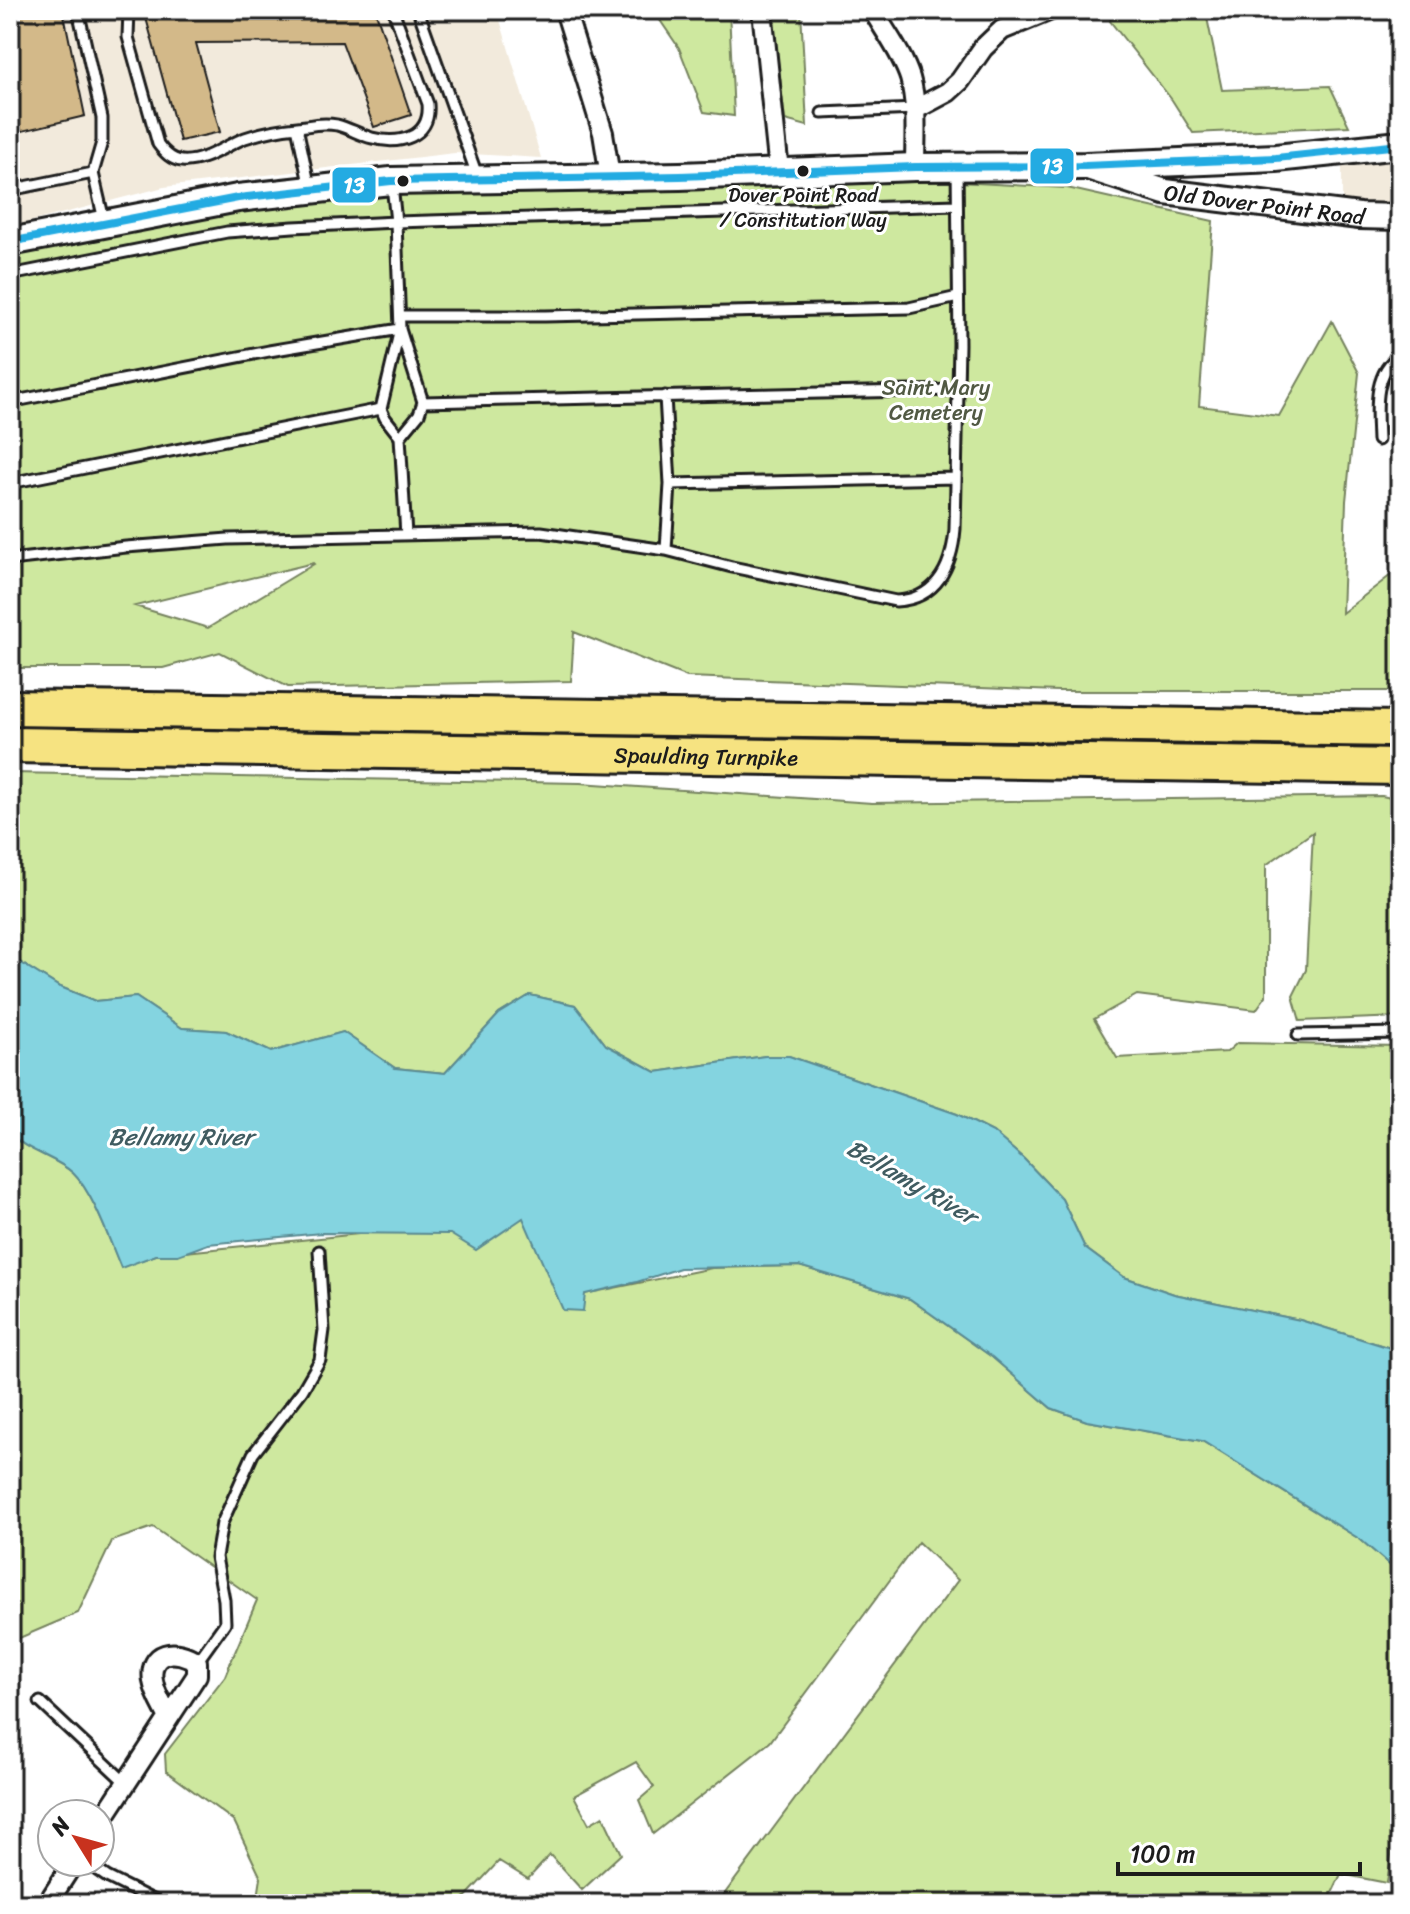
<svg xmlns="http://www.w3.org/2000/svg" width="1410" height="1914" viewBox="0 0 1410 1914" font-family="Sriracha,sans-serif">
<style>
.built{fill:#f2eadc}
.green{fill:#cee89f;stroke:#75825e;stroke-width:2;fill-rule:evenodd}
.water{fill:#84d4e0;stroke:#5a8a92;stroke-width:2}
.building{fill:#d3b989;stroke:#1c1c1c;stroke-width:2}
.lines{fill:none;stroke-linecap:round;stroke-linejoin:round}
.service-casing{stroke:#1c1c1c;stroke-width:15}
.minor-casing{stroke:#1c1c1c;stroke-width:24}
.tertiary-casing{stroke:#1c1c1c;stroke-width:30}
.secondary-casing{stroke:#1c1c1c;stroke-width:32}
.motorway-casing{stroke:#1c1c1c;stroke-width:40}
.service{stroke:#fff;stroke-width:9}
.minor{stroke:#fff;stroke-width:18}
.tertiary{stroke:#fff;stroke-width:24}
.secondary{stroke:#fff;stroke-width:26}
.motorway{stroke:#f6e381;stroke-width:34}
.bus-1-casing{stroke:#fff;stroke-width:14}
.bus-1{stroke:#24abe2;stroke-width:8}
.bus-dot{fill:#1c1c1c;stroke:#fff;stroke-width:3}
.labels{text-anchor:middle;stroke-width:6;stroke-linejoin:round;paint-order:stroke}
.bus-label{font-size:20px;fill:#1c1c1c;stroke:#fff}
.street-label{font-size:22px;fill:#1c1c1c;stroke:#fff}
.park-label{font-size:22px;fill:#515943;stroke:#fff}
.water-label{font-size:24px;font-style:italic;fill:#405c61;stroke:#fff}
.line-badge{stroke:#fff;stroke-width:3}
.badge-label{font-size:22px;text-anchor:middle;font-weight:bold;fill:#fff}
</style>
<rect width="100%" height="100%" fill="#fff"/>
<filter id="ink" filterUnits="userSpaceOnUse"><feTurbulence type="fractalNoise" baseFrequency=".0125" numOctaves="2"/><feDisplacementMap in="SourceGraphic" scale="16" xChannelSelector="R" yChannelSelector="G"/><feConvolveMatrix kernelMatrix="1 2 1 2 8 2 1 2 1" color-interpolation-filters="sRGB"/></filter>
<g filter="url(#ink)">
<path class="built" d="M 10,10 L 497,10 L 541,158 L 455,153 L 164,187 L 10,227 Z
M 1400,156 L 1400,206 L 1342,204 L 1342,165 Z"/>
<path class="green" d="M 653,10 L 729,10 L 734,116 L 704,112 L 679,48 Z
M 772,10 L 801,10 L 807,126 L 785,120 Z
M 1112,10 L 1212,10 L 1206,13 L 1222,90 L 1330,86 L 1349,126 L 1193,133 L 1172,100 L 1110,21 Z
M 939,181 L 1067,188 L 1213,221 L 1199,406 L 1279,416 L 1332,321 L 1359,373 L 1346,501 L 1342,613 L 1400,568 L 1400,691 L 1058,691 L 687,677 L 574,632 L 571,681 L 288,687 L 220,652 L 163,668 L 10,668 L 10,255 L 187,219 L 270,205 L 378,194 ZM 314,564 L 208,628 L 135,606 L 313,563 Z
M 10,773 L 580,783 L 872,803 L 1382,796 L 1400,800 L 1400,1017 L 1300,1021 L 1293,996 L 1306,970 L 1313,832 L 1266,865 L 1266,996 L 1256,1010 L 1137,995 L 1094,1019 L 1117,1058 L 1227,1052 L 1237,1043 L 1400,1046 L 1400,1351 L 1300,1320 L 1174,1294 L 1124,1277 L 1085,1248 L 1062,1199 L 1024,1159 L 993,1132 L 957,1114 L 789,1056 L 765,1056 L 656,1072 L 606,1045 L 575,1005 L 530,995 L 499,1014 L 445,1073 L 395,1068 L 343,1032 L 271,1052 L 226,1031 L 182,1028 L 136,997 L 95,1001 L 58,986 L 10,956 Z
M 10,1134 C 28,1152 56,1157 73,1173 C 93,1192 110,1242 121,1267 L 156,1255 L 523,1217 L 585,1294 L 712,1268 L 799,1266 L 910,1299 L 992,1357 L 1051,1408 L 1087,1421 L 1202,1441 L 1361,1540 L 1400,1574 L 1400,1792 L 1387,1883 L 1341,1874 L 1327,1904 L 717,1904 L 958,1580 L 918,1542 L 770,1742 L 653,1834 L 639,1800 L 654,1787 L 636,1762 L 574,1796 L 589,1824 L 603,1816 L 621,1854 L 582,1890 L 550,1855 L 528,1879 L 499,1861 L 459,1904 L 257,1904 L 261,1878 L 234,1821 L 166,1771 L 165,1754 L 225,1676 L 257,1600 L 153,1527 L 112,1541 L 78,1613 L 10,1642 Z"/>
<path class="water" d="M 10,956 L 58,986 L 95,1001 L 136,997 L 182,1028 L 226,1031 L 271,1052 L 343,1032 L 395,1068 L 445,1073 L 499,1014 L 530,995 L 575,1005 L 606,1045 L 656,1072 L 765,1056 L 789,1056 L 957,1114 L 993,1132 L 1024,1159 L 1062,1199 L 1085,1248 L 1124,1277 L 1174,1294 L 1300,1320 L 1400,1351 L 1400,1574 L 1361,1540 L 1202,1441 L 1087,1421 L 1051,1408 L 992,1357 L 910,1299 L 799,1266 L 680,1268 L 637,1282 L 585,1294 L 583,1311 L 563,1310 L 523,1218 L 476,1250 L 450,1234 L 321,1233 L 208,1244 L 178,1255 L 156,1255 L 121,1268 C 110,1242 93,1192 73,1173 C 56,1157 28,1152 10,1134 Z"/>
<path class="building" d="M 10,10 L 63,10 L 85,116 L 18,132 L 18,129 L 10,131 Z
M 151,10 L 375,10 L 411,115 L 374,127 L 342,42 L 196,43 L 220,132 L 180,141 L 146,18 Z"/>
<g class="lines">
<defs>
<path id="service" d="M 78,10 L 102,118 L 102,142 L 93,173
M 129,10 L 128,37 L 158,144 C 164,152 171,160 182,161 C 204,163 226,145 245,138 C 265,131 285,128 306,126 C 316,124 327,123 337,125 C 349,128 360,135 372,138 C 399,145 431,138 428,104 L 393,10
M 418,10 L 478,178
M 822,113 L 916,109
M 297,127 L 310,188
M 10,190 L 93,173 L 104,220
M 10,275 L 227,232 L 293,227 L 396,222 L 957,205
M 400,316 L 545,316 L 909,308 L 958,297
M 665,396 L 670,484 L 666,550 L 732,567 L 896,601 C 937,599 952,566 955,529 L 959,344 L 957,167
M 10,402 L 269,351 L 400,329 L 423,402 L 419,414 L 400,437 L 385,418 L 381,409 L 400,329 L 396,222 L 392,185
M 423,402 L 956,390
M 400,437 L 406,535
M 1378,440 C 1377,410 1372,374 1400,355
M 10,483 L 381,409
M 670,484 L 956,478
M 10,560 L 126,547 L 228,539 L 489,533 L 541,532 L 666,550
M 1298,1035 L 1400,1033
M 197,1662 L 225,1623 L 224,1600 L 216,1557 L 222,1523 L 253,1454 L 302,1391 L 320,1360 L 324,1330 L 319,1251
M 40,1702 L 126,1783
M 85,1862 L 107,1877 L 161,1904
M 10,1896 L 13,1904"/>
<path id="minor" d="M 565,10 L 603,133 L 610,176
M 762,10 L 779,171
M 873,10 C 885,32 902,53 910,78 C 918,106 915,137 915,167
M 916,109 L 948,92 L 960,81 L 983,48 L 1002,30 L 1051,10
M 100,1823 L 197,1675 L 197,1662 C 176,1647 148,1651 153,1681 C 155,1694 163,1706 169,1718
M 47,1904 L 74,1862"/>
<g id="tertiary">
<path id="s1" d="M 1091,168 L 1165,192 L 1359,216 L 1400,217"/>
</g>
<path id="secondary" d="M 10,242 L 238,198 L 391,181 L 680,176 L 915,167 L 1085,166 L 1276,158 L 1400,145"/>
<g id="motorway">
<path d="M 10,708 L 1400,729"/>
<path id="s2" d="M 10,745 L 1400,767"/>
</g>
</defs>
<use href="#service" class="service-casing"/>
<use href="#minor" class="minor-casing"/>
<use href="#tertiary" class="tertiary-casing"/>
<use href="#secondary" class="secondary-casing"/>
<use href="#motorway" class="motorway-casing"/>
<use href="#service" class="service"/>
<use href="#minor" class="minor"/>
<use href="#tertiary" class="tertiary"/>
<use href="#secondary" class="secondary"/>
<use href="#motorway" class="motorway"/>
<defs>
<path id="bus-1" d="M 10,242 L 238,198 L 391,181 L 680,176 L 915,167 L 1085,166 L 1276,158 L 1400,145"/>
</defs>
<use href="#bus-1" class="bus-1-casing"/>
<use href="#bus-1" class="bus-1"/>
</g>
</g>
<g class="bus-dot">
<circle cx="803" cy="171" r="7"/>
<circle cx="403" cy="181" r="7"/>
</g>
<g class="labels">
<g class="bus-label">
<text x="803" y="202">Dover Point Road<tspan x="803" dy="25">/ Constitution Way</tspan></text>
</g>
<g class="street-label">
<text dy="8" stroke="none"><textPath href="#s1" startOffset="178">Old Dover Point Road</textPath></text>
<text dy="8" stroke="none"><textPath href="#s2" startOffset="696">Spaulding Turnpike</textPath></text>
</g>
<g class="park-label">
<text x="936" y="395">Saint Mary<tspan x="936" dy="25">Cemetery</tspan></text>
</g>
<g class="water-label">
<text x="181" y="1145">Bellamy River</text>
<text transform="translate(912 1182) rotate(30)" y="8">Bellamy River</text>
</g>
</g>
<g class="line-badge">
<rect x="1029" y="147" width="46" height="38" rx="8" fill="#24abe2"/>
<rect x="331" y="166" width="46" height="38" rx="8" fill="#24abe2"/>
</g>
<g class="badge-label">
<text x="1052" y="174">13</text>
<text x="354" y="193">13</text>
</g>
<rect width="1410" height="1914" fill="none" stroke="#fff" stroke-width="40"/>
<rect x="20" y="20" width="1370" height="1874" fill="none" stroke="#1c1c1c" stroke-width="3" filter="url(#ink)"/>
<g transform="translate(76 1838) rotate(307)"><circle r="38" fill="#ffffff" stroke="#a4a4a4" stroke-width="2"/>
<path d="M0-6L14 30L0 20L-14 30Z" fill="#c8321e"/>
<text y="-12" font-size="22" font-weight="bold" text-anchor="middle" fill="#1c1c1c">N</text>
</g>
<path d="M1118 1862v12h242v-12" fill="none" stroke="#1c1c1c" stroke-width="4"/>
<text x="1130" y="1862" font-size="24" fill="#1c1c1c" stroke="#ffffff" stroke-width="6" paint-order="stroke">100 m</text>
</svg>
